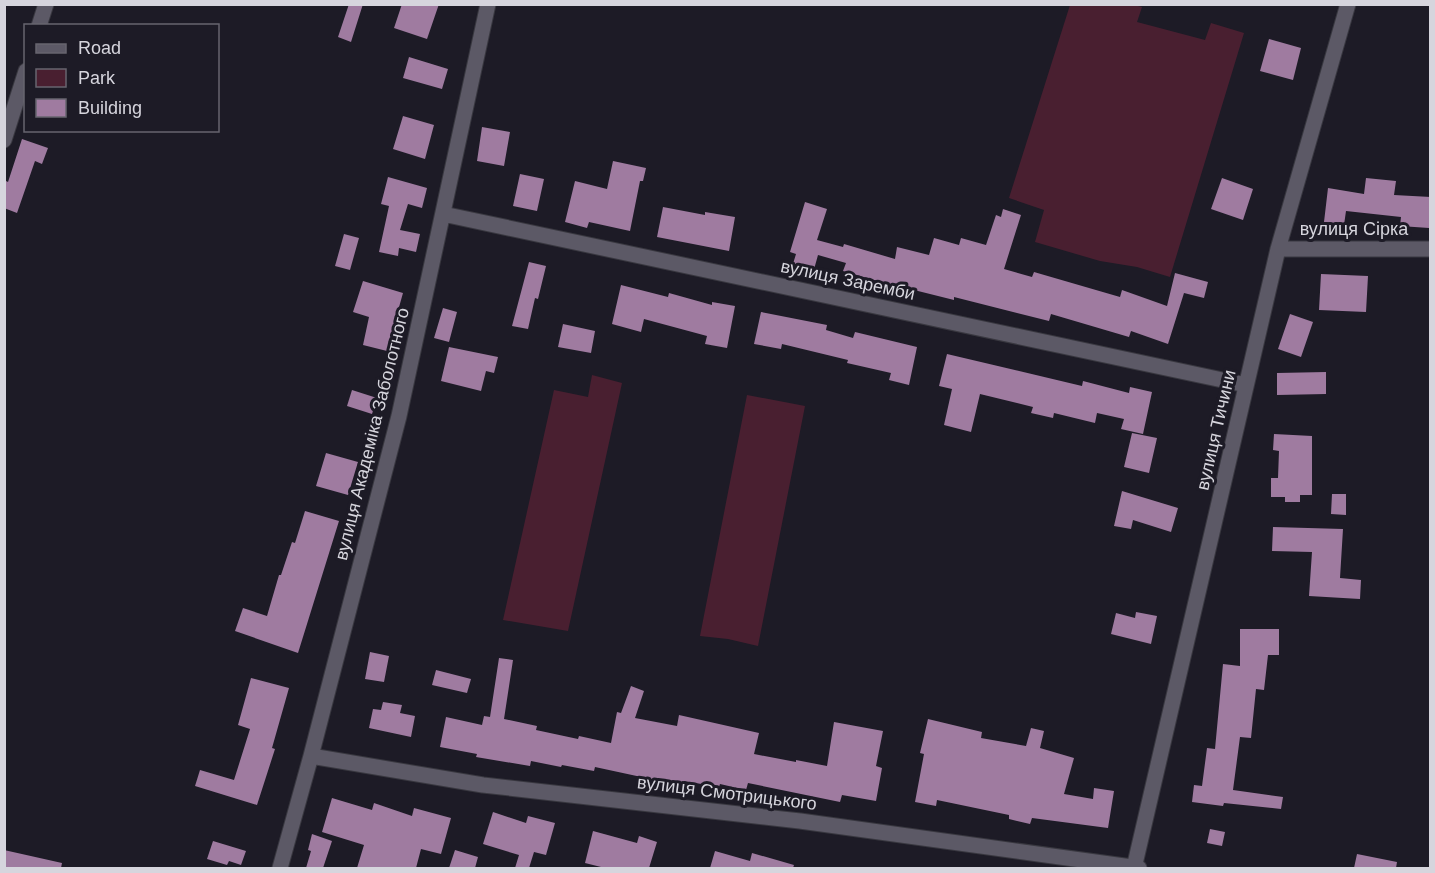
<svg xmlns="http://www.w3.org/2000/svg" width="1435" height="873" viewBox="0 0 1435 873" font-family="Helvetica,sans-serif">
<style>
.green{fill:#491f30}
.building{fill:#9f7ba0}
.lines{fill:none;stroke-linecap:round;stroke-linejoin:round}
.street-casing{stroke:#393840;stroke-width:17}
.street{stroke:#5c5966;stroke-width:15}
.labels{text-anchor:middle;stroke-width:6;stroke-linejoin:round;paint-order:stroke}
.street-label{font-size:18px;fill:#d6d5dd;stroke:#1d1b26}
</style>
<rect width="100%" height="100%" fill="#1d1b26"/>
<path class="green" d="M 1070,5 L 1134,5 L 1142,7 L 1137,22 L 1205,40 L 1211,23 L 1244,33 L 1170,277 L 1137,267 L 1100,261 L 1035,242 L 1044,210 L 1009,198 Z
M 592,375 L 622,383 L 568,631 L 503,620 L 554,390 L 588,397 Z
M 747,395 L 805,406 L 758,646 L 728,639 L 700,636 Z"/>
<path class="building" d="M 349,4 L 363,4 L 351,42 L 338,37 Z
M 402,4 L 439,4 L 427,39 L 394,28 Z
M 1269,39 L 1301,48 L 1293,80 L 1260,71 Z
M 409,57 L 448,69 L 442,89 L 403,78 Z
M 403,116 L 434,125 L 425,159 L 393,149 Z
M 482,127 L 510,132 L 504,166 L 477,161 Z
M 22,139 L 48,148 L 42,164 L 35,161 L 17,213 L 4,208 L 4,180 L 8,182 Z
M 613,161 L 646,168 L 643,181 L 640,181 L 630,231 L 589,222 L 587,228 L 565,222 L 575,181 L 607,189 Z
M 520,174 L 544,179 L 537,211 L 513,206 Z
M 388,177 L 427,188 L 422,208 L 408,204 L 400,230 L 420,234 L 416,252 L 399,248 L 398,256 L 379,252 L 389,206 L 381,204 Z
M 1222,178 L 1253,189 L 1243,220 L 1211,209 Z
M 1366,178 L 1396,181 L 1394,195 L 1431,197 L 1429,228 L 1400,226 L 1401,217 L 1346,211 L 1344,225 L 1324,222 L 1328,188 L 1364,194 Z
M 805,202 L 827,209 L 817,240 L 843,247 L 844,244 L 895,259 L 897,247 L 929,255 L 934,238 L 959,245 L 961,238 L 986,245 L 996,215 L 1001,217 L 1003,209 L 1021,215 L 1004,269 L 1032,277 L 1034,272 L 1120,297 L 1122,290 L 1167,306 L 1175,273 L 1208,282 L 1204,298 L 1184,293 L 1168,344 L 1131,331 L 1129,337 L 1051,314 L 1049,321 L 954,297 L 954,300 L 906,288 L 906,290 L 888,286 L 888,284 L 843,271 L 846,263 L 818,255 L 813,273 L 792,267 L 796,254 L 790,252 Z
M 663,207 L 705,215 L 705,212 L 735,217 L 729,251 L 657,237 Z
M 344,234 L 359,238 L 350,270 L 335,266 Z
M 529,262 L 546,266 L 538,299 L 535,298 L 528,329 L 512,326 Z
M 1321,274 L 1368,276 L 1366,312 L 1319,310 Z
M 363,281 L 403,293 L 392,332 L 395,333 L 391,352 L 363,345 L 369,317 L 353,312 Z
M 621,285 L 668,297 L 669,293 L 712,305 L 712,302 L 735,306 L 727,348 L 705,344 L 707,336 L 644,319 L 641,332 L 612,324 Z
M 443,308 L 457,312 L 449,342 L 434,338 Z
M 761,312 L 827,325 L 826,330 L 853,338 L 855,332 L 917,347 L 909,385 L 889,380 L 891,373 L 847,363 L 848,360 L 782,344 L 781,349 L 754,344 Z
M 1290,314 L 1313,322 L 1301,357 L 1278,349 Z
M 563,324 L 595,331 L 591,353 L 558,347 Z
M 449,347 L 498,357 L 494,373 L 486,371 L 481,391 L 441,381 Z
M 947,354 L 1082,386 L 1083,381 L 1129,393 L 1130,387 L 1152,392 L 1143,434 L 1121,429 L 1124,419 L 1097,413 L 1095,423 L 1054,413 L 1053,418 L 1031,413 L 1033,407 L 980,394 L 971,432 L 944,425 L 952,389 L 939,386 Z
M 1326,372 L 1326,394 L 1277,395 L 1277,373 Z
M 352,390 L 377,398 L 372,414 L 347,406 Z
M 1132,433 L 1157,438 L 1149,473 L 1124,467 Z
M 1274,434 L 1312,436 L 1312,495 L 1300,495 L 1300,502 L 1285,502 L 1285,497 L 1271,497 L 1271,478 L 1278,478 L 1279,451 L 1273,450 Z
M 326,453 L 358,462 L 348,495 L 316,486 Z
M 1122,491 L 1178,508 L 1171,532 L 1133,520 L 1131,529 L 1114,526 Z
M 1332,494 L 1346,494 L 1346,515 L 1331,514 Z
M 305,511 L 339,521 L 298,653 L 235,631 L 243,608 L 267,616 L 279,575 L 281,575 L 292,542 L 295,543 Z
M 1273,527 L 1343,529 L 1340,578 L 1361,580 L 1360,599 L 1309,596 L 1312,552 L 1272,551 Z
M 1136,612 L 1157,616 L 1151,644 L 1111,634 L 1116,613 L 1135,618 Z
M 1240,629 L 1279,629 L 1279,655 L 1268,655 L 1264,690 L 1256,689 L 1251,738 L 1240,737 L 1233,790 L 1283,797 L 1281,809 L 1224,803 L 1223,806 L 1192,802 L 1194,785 L 1202,786 L 1207,748 L 1215,749 L 1223,664 L 1240,666 Z
M 370,652 L 389,656 L 384,682 L 365,679 Z
M 499,658 L 513,660 L 504,719 L 537,726 L 536,730 L 578,739 L 579,736 L 611,743 L 617,712 L 621,713 L 631,686 L 644,691 L 635,718 L 677,726 L 679,715 L 759,733 L 754,754 L 796,762 L 796,760 L 827,766 L 834,722 L 883,731 L 876,766 L 882,768 L 876,801 L 842,795 L 840,802 L 748,783 L 746,790 L 720,784 L 719,787 L 684,781 L 683,786 L 595,767 L 594,771 L 562,765 L 561,767 L 531,761 L 530,766 L 476,757 L 477,754 L 440,747 L 446,717 L 482,725 L 484,716 L 490,717 Z
M 436,670 L 471,679 L 467,693 L 432,685 Z
M 251,678 L 289,688 L 272,748 L 275,749 L 257,805 L 195,786 L 200,770 L 234,780 L 250,729 L 238,725 Z
M 383,702 L 402,705 L 400,713 L 415,716 L 411,737 L 369,728 L 373,709 L 381,710 Z
M 928,719 L 982,732 L 981,738 L 1026,746 L 1031,728 L 1044,731 L 1040,748 L 1074,758 L 1064,794 L 1093,799 L 1094,788 L 1114,791 L 1108,828 L 1032,818 L 1030,824 L 1009,819 L 1009,815 L 937,800 L 936,806 L 915,802 L 924,754 L 920,753 Z
M 332,798 L 372,810 L 374,803 L 412,816 L 414,808 L 451,818 L 441,854 L 421,849 L 416,868 L 357,868 L 364,845 L 322,832 Z
M 493,812 L 526,823 L 528,816 L 555,823 L 546,855 L 534,852 L 529,868 L 515,868 L 519,855 L 483,844 Z
M 1210,829 L 1225,832 L 1222,846 L 1207,843 Z
M 593,831 L 637,843 L 639,836 L 657,842 L 649,868 L 605,868 L 585,863 Z
M 312,834 L 332,841 L 323,868 L 306,868 L 311,851 L 308,850 Z
M 213,841 L 246,851 L 241,865 L 229,861 L 227,865 L 207,859 Z
M 4,850 L 62,863 L 61,868 L 4,868 Z
M 455,850 L 478,857 L 475,868 L 449,868 Z
M 715,851 L 750,861 L 752,853 L 794,865 L 793,868 L 710,868 Z
M 1357,854 L 1397,862 L 1396,868 L 1354,868 Z"/>
<g class="lines">
<defs>
<path id="street" d="M 39,26 L 46,4
M 4,140 L 26,71
M 443,214 L 1246,385
M 1278,249 L 1430,249
M 311,756 L 483,785 L 800,821 L 1139,868
M 280,868 L 311,756 L 399,416 L 488,4
M 1134,868 L 1278,249 L 1348,4"/>
</defs>
<use href="#street" class="street-casing"/>
<use href="#street" class="street"/>
</g>
<g class="labels">
<g class="street-label">
<text x="1354" y="235">вулиця Сірка</text>
<text transform="translate(848 280) rotate(12)" y="6">вулиця Заремби</text>
<text transform="translate(1216 430) rotate(-77)" y="6">вулиця Тичини</text>
<text transform="translate(372 434) rotate(-76)" y="6">вулиця Академіка Заболотного</text>
<text transform="translate(727 793) rotate(7)" y="6">вулиця Смотрицького</text>
</g>
</g>
<rect width="1435" height="873" fill="none" stroke="#d6d5dd" stroke-width="12"/>
<rect x="24" y="24" width="195" height="108" fill="#1d1b26" stroke="#67656f" stroke-width="1.5"/>
<rect x="36" y="44" width="30" height="9" fill="#5c5966" stroke="#67656f" stroke-width="1.5"/>
<text x="78" y="54" font-size="18" fill="#d6d5dd">Road</text>
<rect x="36" y="69" width="30" height="18" fill="#491f30" stroke="#67656f" stroke-width="1.5"/>
<text x="78" y="84" font-size="18" fill="#d6d5dd">Park</text>
<rect x="36" y="99" width="30" height="18" fill="#9f7ba0" stroke="#67656f" stroke-width="1.5"/>
<text x="78" y="114" font-size="18" fill="#d6d5dd">Building</text>
</svg>
